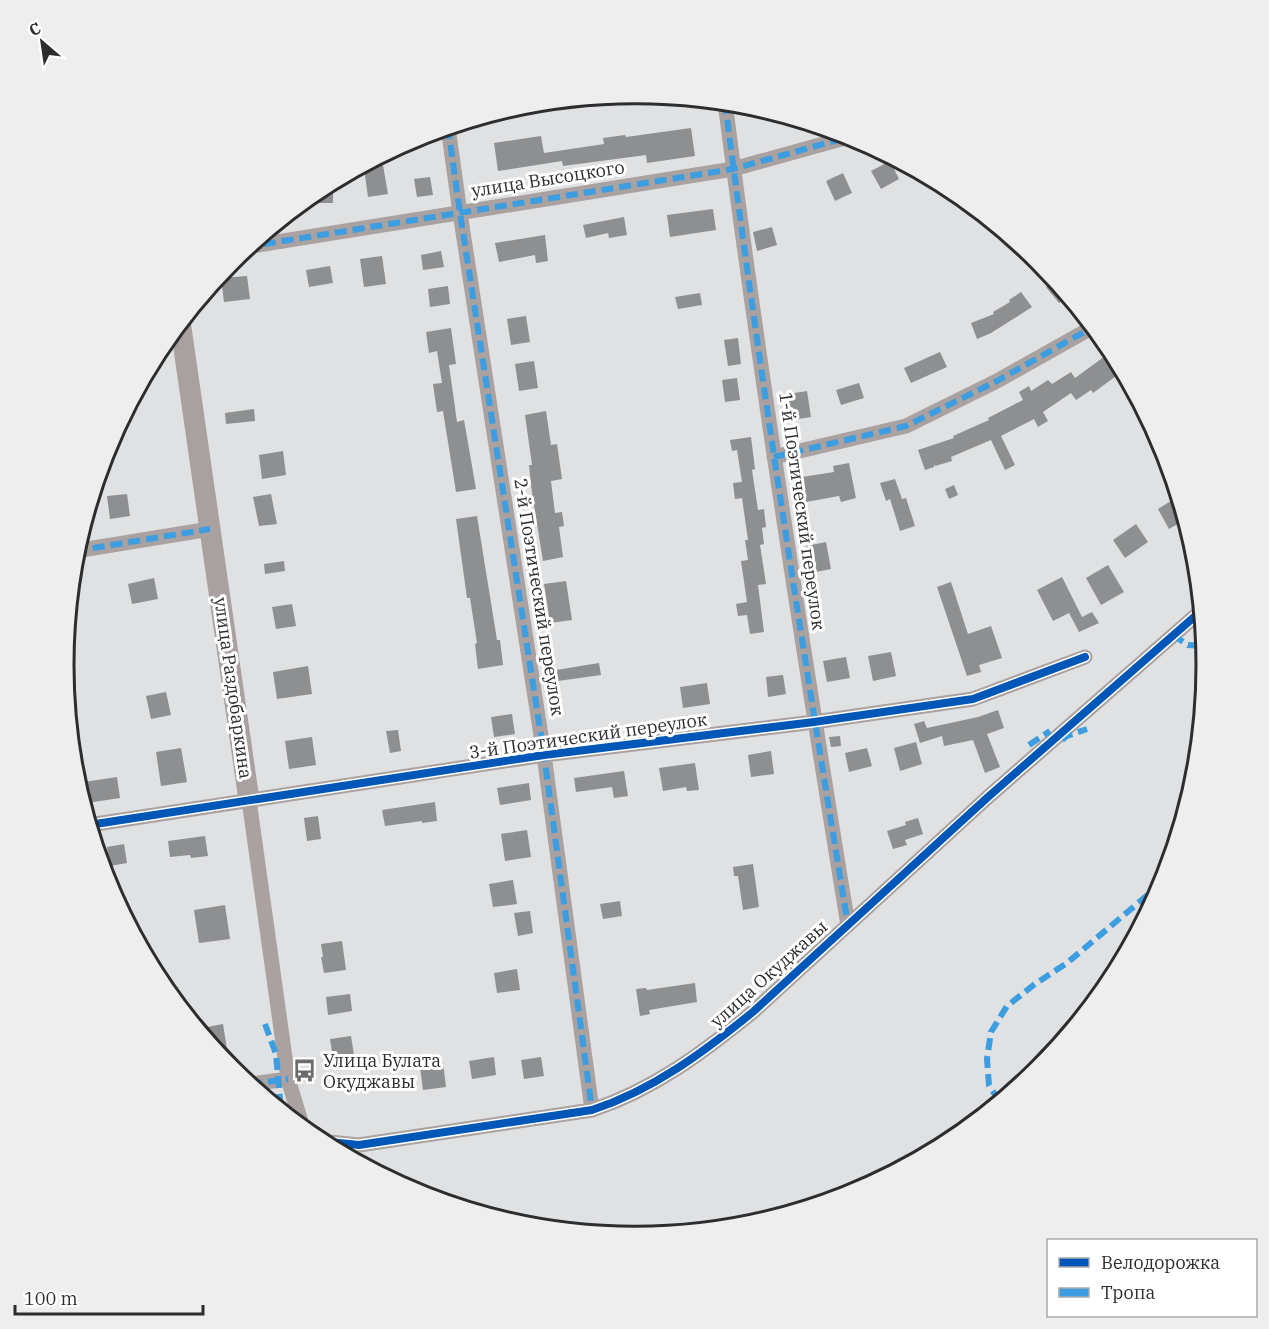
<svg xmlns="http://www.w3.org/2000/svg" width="1269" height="1329" viewBox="0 0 1269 1329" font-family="'IBM Plex Serif',serif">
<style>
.building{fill:#8e8f90}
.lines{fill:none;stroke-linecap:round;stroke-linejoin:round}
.street{stroke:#aaa1a1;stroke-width:15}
.secondary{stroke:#a9a0a0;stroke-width:21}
.quiet{stroke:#3d9de1;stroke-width:6;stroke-dasharray:12 6;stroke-linecap:butt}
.cycleway-casing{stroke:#fff;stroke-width:11}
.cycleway{stroke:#0057b8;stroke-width:8}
.labels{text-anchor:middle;stroke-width:6;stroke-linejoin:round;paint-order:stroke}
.street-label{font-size:18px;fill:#2c2d2f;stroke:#fff}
.poi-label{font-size:18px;fill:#2c2d2f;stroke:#fff;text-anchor:start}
.rim{fill:none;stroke:#2c2d2f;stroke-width:3}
</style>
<rect width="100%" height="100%" fill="#dfe1e3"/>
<path class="building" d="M 691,128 L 695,156 L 647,163 L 646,155 L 563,166 L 562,161 L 498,171 L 494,143 L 541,136 L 544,153 L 604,144 L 603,138 L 625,135 L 626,137 Z
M 890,161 L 899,179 L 881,189 L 871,171 Z
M 383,165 L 388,194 L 368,197 L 364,168 Z
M 843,173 L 852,193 L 835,201 L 826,181 Z
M 430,177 L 433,195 L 417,197 L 414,179 Z
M 333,181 L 333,203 L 300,203 L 317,189 Z
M 713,209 L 716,230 L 670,237 L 667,215 Z
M 624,217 L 627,235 L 609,238 L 608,233 L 586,238 L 583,225 Z
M 772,227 L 777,245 L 757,251 L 753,232 Z
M 545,235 L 548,261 L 536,263 L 535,255 L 499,262 L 495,243 Z
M 441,251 L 444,267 L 423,270 L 421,255 Z
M 382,256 L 386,284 L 364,287 L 360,259 Z
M 330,266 L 333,283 L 309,287 L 306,270 Z
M 247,276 L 250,299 L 224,302 L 221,278 Z
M 1055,280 L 1068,296 L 1059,303 L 1046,287 Z
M 448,286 L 450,304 L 430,307 L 428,289 Z
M 1021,292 L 1032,307 L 991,333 L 977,339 L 971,323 L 994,314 L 993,312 L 1010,302 L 1009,300 Z
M 700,293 L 702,305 L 678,309 L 675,297 Z
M 526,316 L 530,342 L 511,345 L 507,319 Z
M 451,328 L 456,364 L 449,365 L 457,422 L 464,420 L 476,489 L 456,492 L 443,411 L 437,412 L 433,384 L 442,383 L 437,351 L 429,353 L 426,332 Z
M 738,338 L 741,364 L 728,366 L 724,340 Z
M 1112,351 L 1123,371 L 1093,393 L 1091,390 L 1076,400 L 1071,393 L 1043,412 L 1048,421 L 1038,427 L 1034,419 L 1001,436 L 1015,465 L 1005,470 L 991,440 L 951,457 L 952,461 L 935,466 L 934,464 L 934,467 L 925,470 L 918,450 L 954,438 L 953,436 L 989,420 L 988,418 L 1023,400 L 1019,392 L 1029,386 L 1031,391 L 1048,380 L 1052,384 L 1071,372 L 1075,378 Z
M 940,352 L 947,367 L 911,383 L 904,368 Z
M 534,361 L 538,388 L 519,391 L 515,364 Z
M 737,378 L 740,400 L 725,402 L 722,380 Z
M 859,383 L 864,398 L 841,405 L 836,390 Z
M 807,391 L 811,417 L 792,420 L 788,394 Z
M 254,409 L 255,421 L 226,424 L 225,413 Z
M 546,411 L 551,445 L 557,444 L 562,479 L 551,481 L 555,513 L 562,512 L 564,526 L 559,527 L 563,557 L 543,561 L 532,493 L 529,465 L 532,465 L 525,415 Z
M 751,437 L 755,469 L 752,470 L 758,510 L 764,509 L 766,527 L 762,528 L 764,544 L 760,545 L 766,584 L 758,585 L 764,632 L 750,634 L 747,615 L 738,616 L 736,604 L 747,602 L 741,561 L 748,560 L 745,540 L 748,540 L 742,498 L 735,499 L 733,483 L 742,482 L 737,450 L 732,451 L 730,440 Z
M 283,451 L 286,475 L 262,479 L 259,455 Z
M 849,463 L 856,498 L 841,502 L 839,496 L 806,502 L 802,477 L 834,472 L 833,466 Z
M 895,479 L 902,499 L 906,498 L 915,526 L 900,531 L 890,499 L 886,501 L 880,483 Z
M 954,485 L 958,495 L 949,499 L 945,489 Z
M 127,494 L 130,516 L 110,519 L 107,496 Z
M 271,494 L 277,524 L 259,526 L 253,497 Z
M 1174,499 L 1185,520 L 1169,529 L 1158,509 Z
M 477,516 L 497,640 L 500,640 L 503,665 L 478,669 L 475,644 L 477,643 L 470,598 L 467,598 L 456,519 Z
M 1136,524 L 1148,542 L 1125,558 L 1113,540 Z
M 826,542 L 831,569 L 811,573 L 806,546 Z
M 284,561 L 285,571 L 265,574 L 264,564 Z
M 1108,565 L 1124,592 L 1101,605 L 1086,578 Z
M 1062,577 L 1082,617 L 1092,612 L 1099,623 L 1079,632 L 1069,613 L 1053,621 L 1037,590 Z
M 154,578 L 158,599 L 132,604 L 128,584 Z
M 566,581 L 572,620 L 550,623 L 544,584 Z
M 951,582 L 968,634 L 991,626 L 1002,658 L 979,665 L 981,672 L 967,676 L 937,587 Z
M 292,604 L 296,626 L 276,629 L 272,607 Z
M 891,652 L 896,676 L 873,681 L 868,656 Z
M 846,657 L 850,678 L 827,682 L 823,661 Z
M 599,663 L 601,675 L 558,681 L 556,670 Z
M 308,666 L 312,694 L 277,699 L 273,672 Z
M 783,675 L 786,694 L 768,697 L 766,677 Z
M 707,683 L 710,704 L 683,708 L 680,687 Z
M 166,692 L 171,715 L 151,719 L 146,696 Z
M 998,710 L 1004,728 L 987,734 L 1000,767 L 985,773 L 973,740 L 944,746 L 942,736 L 920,743 L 914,724 L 924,721 L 927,728 L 978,717 Z
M 512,714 L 515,734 L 494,737 L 491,717 Z
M 398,730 L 401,751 L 390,753 L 386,731 Z
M 840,736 L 841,746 L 831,747 L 829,737 Z
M 312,737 L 316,765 L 289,769 L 285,741 Z
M 916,742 L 922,764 L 900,771 L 894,748 Z
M 181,748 L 187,782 L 161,786 L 156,752 Z
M 867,748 L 872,766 L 849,772 L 845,753 Z
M 771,751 L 774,774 L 751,777 L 748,755 Z
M 695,763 L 699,790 L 687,791 L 686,787 L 663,791 L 659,768 Z
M 624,771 L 628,796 L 614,798 L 612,787 L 576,792 L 574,778 Z
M 117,777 L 120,798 L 87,803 L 84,782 Z
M 529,783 L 531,800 L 500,805 L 497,788 Z
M 435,802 L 437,821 L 422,823 L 422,821 L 385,826 L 382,810 Z
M 318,816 L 321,839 L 307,841 L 304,818 Z
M 918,818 L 923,834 L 905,840 L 907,845 L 893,849 L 887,831 L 906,825 L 905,822 Z
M 527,830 L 531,857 L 505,861 L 501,834 Z
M 205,836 L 208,856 L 191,858 L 190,855 L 170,857 L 168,841 Z
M 124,844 L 127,863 L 110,866 L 107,847 Z
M 753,864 L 759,907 L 743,910 L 738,876 L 734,876 L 733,867 Z
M 513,880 L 517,904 L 493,907 L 489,884 Z
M 620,901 L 622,916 L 603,919 L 600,904 Z
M 225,905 L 230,939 L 199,943 L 194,910 Z
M 530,911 L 533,933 L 518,936 L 514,913 Z
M 342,941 L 346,970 L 324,973 L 321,957 L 323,957 L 321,944 Z
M 517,969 L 520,990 L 497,993 L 494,973 Z
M 695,983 L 697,1002 L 649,1010 L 650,1014 L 640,1016 L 636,989 L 646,988 L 647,990 Z
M 350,994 L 352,1011 L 328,1015 L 326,997 Z
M 223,1024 L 227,1049 L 215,1050 L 209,1043 L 207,1027 Z
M 351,1036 L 354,1055 L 333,1058 L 330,1039 Z
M 494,1057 L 496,1075 L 472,1079 L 469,1061 Z
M 541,1057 L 544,1076 L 524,1079 L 521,1060 Z
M 443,1063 L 446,1087 L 423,1090 L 420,1067 Z"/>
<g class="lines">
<path class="street" d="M 725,102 C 760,377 803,651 848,925
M 448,127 L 460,213 L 544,755 L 592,1110
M 246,247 L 733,169 L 852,136
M 774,457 L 906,426 L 997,381 L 1093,327
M 75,551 L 210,529
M 249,800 L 288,1079 L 302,1125
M 89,825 L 544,755 L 814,722 L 973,699 L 1085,657
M 250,1084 L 288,1079
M 302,1125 L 329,1142 L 359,1145 L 592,1110 C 653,1090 704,1052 754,1011 L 988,797 L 1201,611"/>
<path class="secondary" d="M 180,321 L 249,800"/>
<path class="quiet" d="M 725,102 C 760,377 803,651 848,925
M 448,127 L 460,213 L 544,755 L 592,1110
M 246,247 L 733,169 L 852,136
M 774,457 L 906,426 L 997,381 L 1093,327
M 75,551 L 210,529
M 1173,635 L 1188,645 L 1204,646
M 1062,740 L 1067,736 L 1087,729
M 1029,745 L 1050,731
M 265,1024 L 276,1054 L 281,1110
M 250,1084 L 288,1079
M 999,1101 L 989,1085 L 987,1059 L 991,1032 L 1007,1006 L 1035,984 L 1067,963 L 1163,882"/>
<defs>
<path id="cycleway" d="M 89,825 L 544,755 L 814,722 L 973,699 L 1085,657
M 301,1126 L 302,1125 L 329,1142 L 359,1145 L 592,1110 C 653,1090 704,1052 754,1011 L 988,797 L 1201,611"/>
</defs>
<use href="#cycleway" class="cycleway-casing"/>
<use href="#cycleway" class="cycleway"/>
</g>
<defs>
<symbol id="bus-bare" viewBox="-9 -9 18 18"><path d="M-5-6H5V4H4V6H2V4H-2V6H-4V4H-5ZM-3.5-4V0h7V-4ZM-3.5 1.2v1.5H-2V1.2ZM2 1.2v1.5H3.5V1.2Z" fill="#6b6c6e" stroke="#fff" stroke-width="2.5" paint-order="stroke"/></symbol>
</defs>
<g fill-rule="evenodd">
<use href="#bus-bare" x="288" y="1054" width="33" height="33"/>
</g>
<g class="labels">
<g class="street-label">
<text transform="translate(548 179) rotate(-9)" y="6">улица Высоцкого</text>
<text transform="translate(802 511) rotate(82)" y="6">1-й Поэтический переулок</text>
<text transform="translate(539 597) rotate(81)" y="6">2-й Поэтический переулок</text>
<text transform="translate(233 688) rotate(82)" y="6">улица Раздобаркина</text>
<text transform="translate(588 736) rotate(-8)" y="6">3-й Поэтический переулок</text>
<text transform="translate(769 974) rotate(-42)" y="6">улица Окуджавы</text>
</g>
<g class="poi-label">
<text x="323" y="1067">Улица Булата<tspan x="323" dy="21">Окуджавы</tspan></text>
</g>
</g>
<path d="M0 0H1269V1329H0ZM74 665a561 561 0 1 1 1122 0a561 561 0 1 1-1122 0Z" fill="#eee" fill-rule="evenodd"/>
<path class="rim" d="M74 665a561 561 0 1 1 1122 0a561 561 0 1 1-1122 0Z"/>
<rect x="1047" y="1239" width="210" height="78" fill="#ffffff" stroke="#ababac" stroke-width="1.5"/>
<rect x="1059" y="1258" width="30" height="9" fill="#0057b8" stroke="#ababac" stroke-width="1.5"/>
<text x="1101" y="1269" font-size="18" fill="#2c2d2f">Велодорожка</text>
<rect x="1059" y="1288" width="30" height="9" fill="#3d9de1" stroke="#ababac" stroke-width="1.5"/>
<text x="1101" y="1299" font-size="18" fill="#2c2d2f">Тропа</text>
<g transform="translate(42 42) rotate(331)" stroke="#ffffff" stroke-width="4.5" paint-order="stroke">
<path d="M0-4.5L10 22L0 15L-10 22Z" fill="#2c2d2f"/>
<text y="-9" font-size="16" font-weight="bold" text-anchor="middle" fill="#2c2d2f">С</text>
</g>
<path d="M15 1305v9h188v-9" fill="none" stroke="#2c2d2f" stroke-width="3"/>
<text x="24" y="1305" font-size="18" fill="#2c2d2f" stroke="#ffffff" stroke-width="4.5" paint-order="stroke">100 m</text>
</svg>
